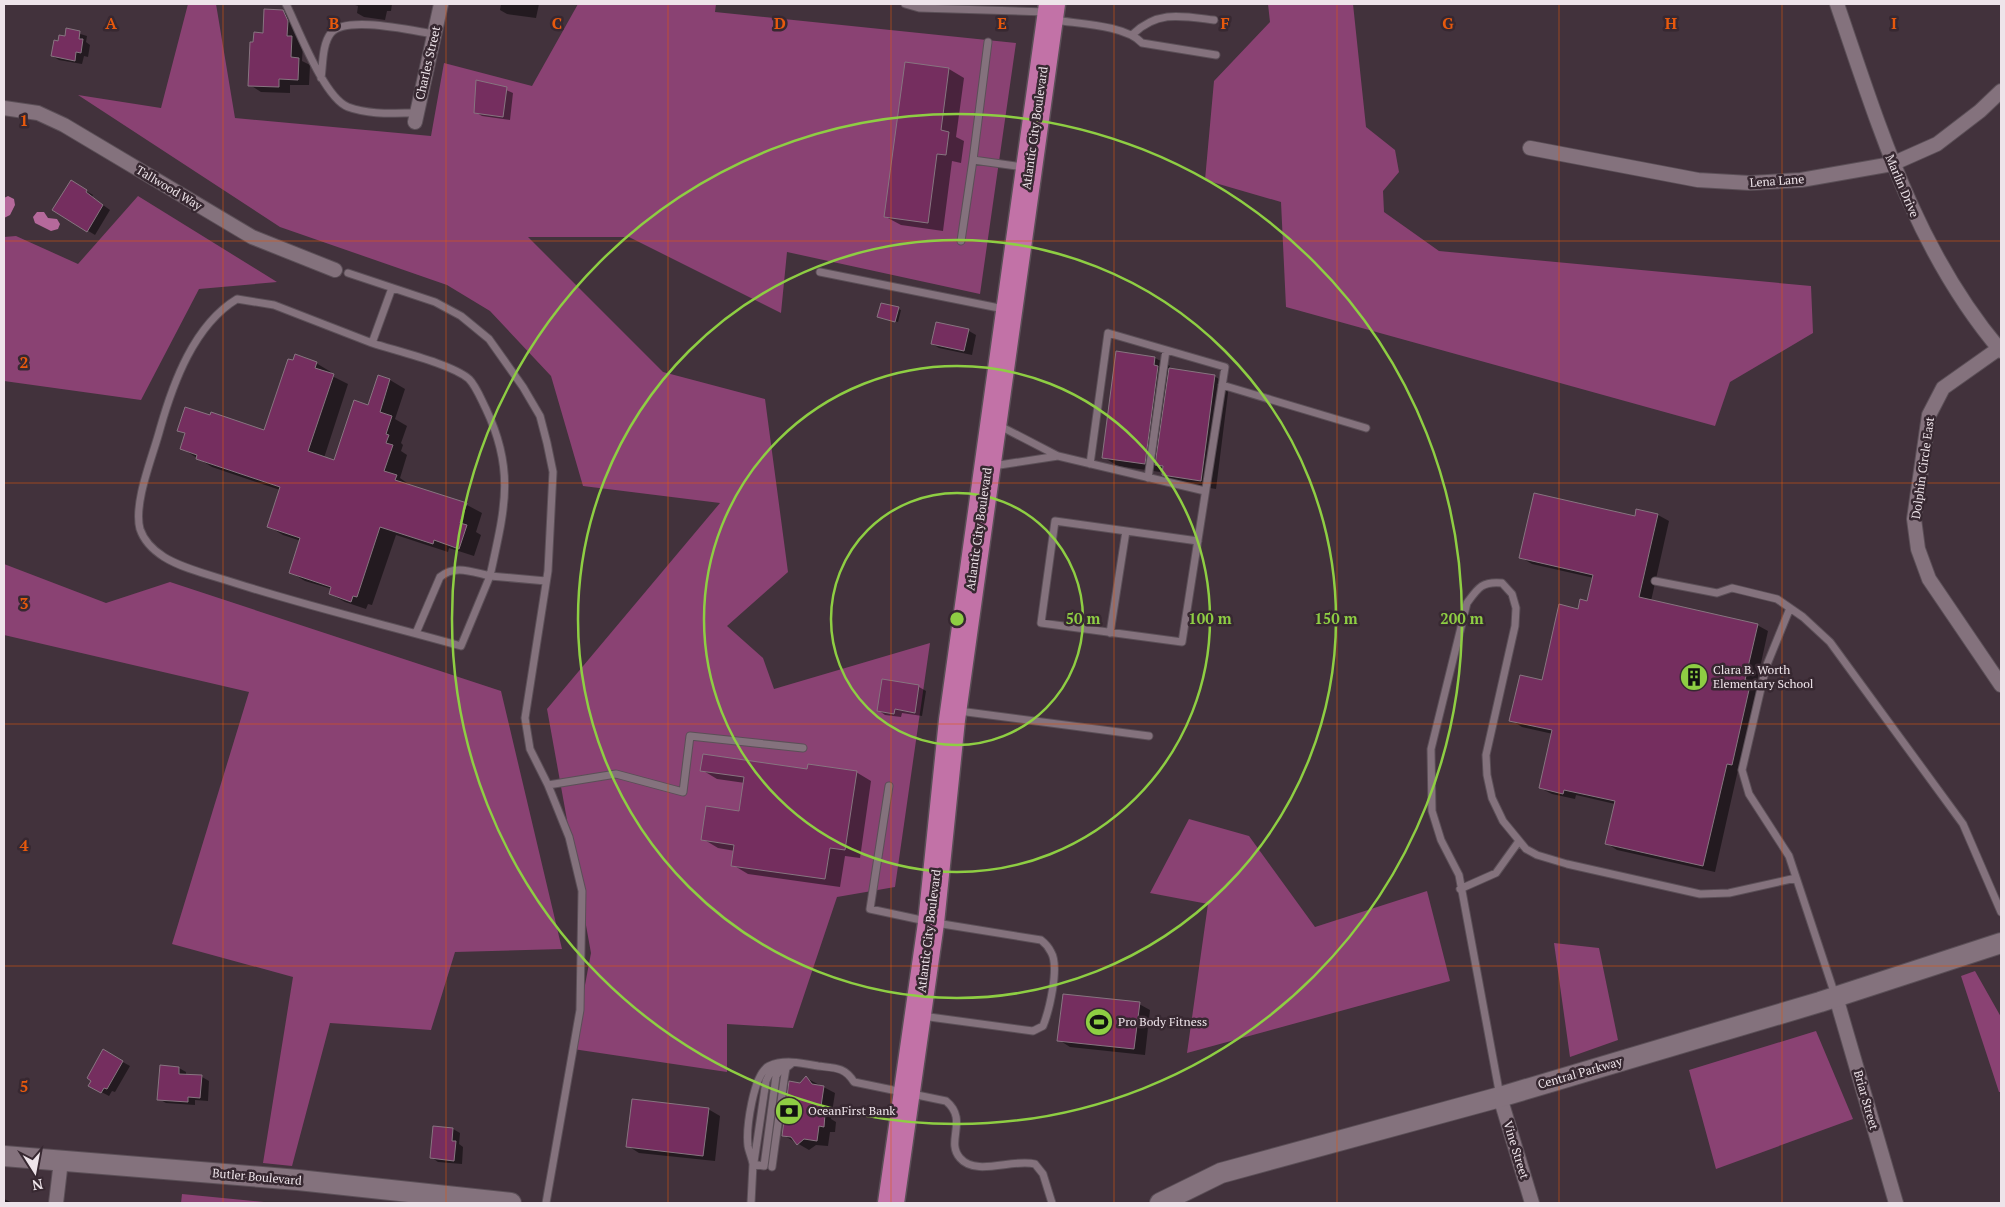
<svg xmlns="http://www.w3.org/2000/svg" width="2005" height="1207" viewBox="0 0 2005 1207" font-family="'PT Serif',serif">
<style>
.forest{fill:#8a4273}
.water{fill:#b5699b}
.shadow{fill:#0007}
.building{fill:#752e5f;stroke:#877580}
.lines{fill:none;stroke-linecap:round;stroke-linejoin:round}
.lane-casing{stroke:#5b4f57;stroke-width:9}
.street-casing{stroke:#5b4f57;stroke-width:16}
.secondary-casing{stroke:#5b4f57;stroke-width:22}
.highway-casing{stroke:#5b4f57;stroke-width:29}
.lane{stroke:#84727d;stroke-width:7}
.street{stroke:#84727d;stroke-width:14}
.secondary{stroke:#84727d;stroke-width:20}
.highway{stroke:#c272a7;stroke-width:26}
.grid{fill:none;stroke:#e8590c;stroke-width:1;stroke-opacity:0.55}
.ring{fill:none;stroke:#8ece43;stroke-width:2.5}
.labels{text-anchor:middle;stroke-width:5;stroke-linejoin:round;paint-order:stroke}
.street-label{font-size:12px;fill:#eee4ea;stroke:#372831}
.poi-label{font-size:12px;fill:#eee4ea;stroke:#372831;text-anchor:start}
.grid-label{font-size:16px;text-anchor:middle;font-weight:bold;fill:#e8590c;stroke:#372831;stroke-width:5;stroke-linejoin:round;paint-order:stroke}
.centre{fill:#8ece43;stroke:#372831;stroke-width:2.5}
.ring-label{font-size:15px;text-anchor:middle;font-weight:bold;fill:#8ece43;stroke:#372831;stroke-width:5;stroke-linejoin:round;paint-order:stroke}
</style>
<rect width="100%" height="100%" fill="#42323c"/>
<path class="forest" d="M 188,4 L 216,4 L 235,118 L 431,136 L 444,63 L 532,86 L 578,4 L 716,4 L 715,12 L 1016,43 L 980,294 L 787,252 L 781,313 L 629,237 L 528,237 L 663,372 L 765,399 L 788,572 L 727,626 L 763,658 L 774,689 L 930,643 L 895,887 L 837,897 L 793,1028 L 727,1024 L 727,1072 L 573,1049 L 591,953 L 547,709 L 720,503 L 583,486 L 551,376 L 490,311 L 447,285 L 280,227 L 78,95 L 161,108 Z
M 1268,4 L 1353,4 L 1366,127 L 1395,150 L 1399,172 L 1383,191 L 1384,212 L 1439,251 L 1811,286 L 1813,333 L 1730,382 L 1715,426 L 1286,307 L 1281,202 L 1205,180 L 1214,81 L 1270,22 Z
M 138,196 L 277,282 L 199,289 L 141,400 L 4,381 L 4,237 L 16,236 L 78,264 Z
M 4,564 L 106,603 L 170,582 L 501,691 L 562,949 L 455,952 L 431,1030 L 330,1023 L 292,1166 L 263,1163 L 293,977 L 172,944 L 249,692 L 4,635 Z
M 1189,819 L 1249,836 L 1315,927 L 1427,891 L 1450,981 L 1187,1053 L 1208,904 L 1150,893 Z
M 1554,943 L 1599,948 L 1618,1040 L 1570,1057 Z
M 1975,971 L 2001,1017 L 2001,1092 L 1999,1092 L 1961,976 Z
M 1816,1031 L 1853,1119 L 1716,1169 L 1689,1070 Z
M 182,1194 L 274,1203 L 181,1203 Z"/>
<path class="water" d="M 8,196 L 14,199 L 15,205 L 10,215 L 4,218 L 4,198 Z
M 37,212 L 44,212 L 48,218 L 57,219 L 60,224 L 58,229 L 51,231 L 35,223 L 33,217 Z"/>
<path class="shadow" d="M 352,4 L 392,4 L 391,11 L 387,11 L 385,20 L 364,17 L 357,13 L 358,6 Z
M 501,4 L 539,4 L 536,18 L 507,14 L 500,10 Z
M 282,11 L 294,18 L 299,28 L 298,41 L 303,44 L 302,61 L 310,65 L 309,85 L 290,85 L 290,93 L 261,92 L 250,85 L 254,43 Z
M 67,30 L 87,36 L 86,42 L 90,45 L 88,57 L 84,56 L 82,64 L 59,60 L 52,56 L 66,38 Z
M 949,69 L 964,78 L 956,137 L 964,141 L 961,163 L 952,161 L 943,231 L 901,225 L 886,217 Z
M 477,81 L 493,84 L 513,93 L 510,120 L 482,116 L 475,112 Z
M 71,182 L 93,195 L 92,197 L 110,210 L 95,235 L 54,210 Z
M 898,309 L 901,310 L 898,322 L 881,318 Z
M 937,324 L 969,331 L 976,335 L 972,355 L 939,348 L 932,344 Z
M 1155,358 L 1170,366 L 1169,369 L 1214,376 L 1229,385 L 1216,489 L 1178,483 L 1163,475 L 1164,469 L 1160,467 L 1160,472 L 1118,466 L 1103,457 Z
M 316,363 L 331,372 L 330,375 L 348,384 L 324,458 L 335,461 L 368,407 L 379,376 L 390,380 L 405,389 L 395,419 L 407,426 L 401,443 L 403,445 L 401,451 L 407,455 L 400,478 L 411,486 L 467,505 L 482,513 L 476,532 L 481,535 L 474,556 L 449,548 L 448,552 L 396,535 L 372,605 L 368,604 L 366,609 L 345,602 L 330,594 L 332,589 L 305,581 L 290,572 L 301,541 L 283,535 L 268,526 L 280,490 L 212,467 L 181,448 L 186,434 L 179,430 L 265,431 Z
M 1637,510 L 1658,515 L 1669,521 L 1651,601 L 1757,625 L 1768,631 L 1756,686 L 1762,689 L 1743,771 L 1738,770 L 1715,872 L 1617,850 L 1606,843 L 1615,804 L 1576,795 L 1575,799 L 1552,794 L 1540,788 L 1553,734 L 1522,727 L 1511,720 L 1543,681 L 1579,610 L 1588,602 L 1594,578 L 1532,564 L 1520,557 L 1636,517 Z
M 883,681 L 919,687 L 926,691 L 922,716 L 902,713 L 901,717 L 885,715 L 878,710 Z
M 702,770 L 856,772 L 871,781 L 860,858 L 845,856 L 840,887 L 748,874 L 733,865 L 735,851 L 718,848 L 703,839 L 740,812 L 745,783 L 717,779 Z
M 1139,1004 L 1150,1010 L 1145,1055 L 1070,1047 L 1059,1040 Z
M 103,1051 L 130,1066 L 115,1092 L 112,1091 L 109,1096 L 90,1086 Z
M 179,1068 L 186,1072 L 186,1076 L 202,1077 L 209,1081 L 208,1101 L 195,1100 L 195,1105 L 166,1103 L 159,1099 Z
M 806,1078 L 835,1093 L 831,1119 L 836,1122 L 835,1132 L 830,1132 L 828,1146 L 816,1145 L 809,1150 L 783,1135 L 800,1084 Z
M 708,1109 L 720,1116 L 715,1161 L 639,1153 L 628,1146 Z
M 453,1129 L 460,1133 L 459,1144 L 463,1147 L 462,1164 L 438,1162 L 431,1157 Z
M 4,1199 L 6,1200 L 13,1203 L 4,1203 Z"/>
<path class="building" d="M 264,9 L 283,10 L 288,21 L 287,36 L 292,36 L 291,57 L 299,58 L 298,80 L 279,79 L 279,87 L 248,86 L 250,42 L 253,42 L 254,32 L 263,33 Z
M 66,28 L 80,31 L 79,39 L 83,39 L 81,53 L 76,52 L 75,61 L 51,56 L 54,40 L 58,41 L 59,35 L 65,36 Z
M 905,62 L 949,68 L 941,130 L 949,132 L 946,155 L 937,154 L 928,223 L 884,217 Z
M 476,80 L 507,87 L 503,117 L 474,113 Z
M 71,180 L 87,190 L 86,192 L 103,205 L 87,232 L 52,210 Z
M 881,303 L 899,307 L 895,322 L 877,317 Z
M 936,322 L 969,329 L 964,351 L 931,344 Z
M 1116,351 L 1155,357 L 1154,365 L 1158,366 L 1145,464 L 1102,458 Z
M 295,354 L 317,362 L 315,368 L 334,374 L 308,451 L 334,460 L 354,400 L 368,405 L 378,375 L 390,379 L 380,412 L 392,416 L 386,434 L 389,435 L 386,443 L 393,445 L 384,471 L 397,475 L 395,480 L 467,503 L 460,523 L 467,525 L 459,549 L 434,540 L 433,544 L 380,527 L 357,597 L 353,596 L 351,602 L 329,594 L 331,587 L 289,573 L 300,538 L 267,527 L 280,487 L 196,459 L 197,455 L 180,449 L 185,433 L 177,431 L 185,407 L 210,415 L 211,412 L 264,430 L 288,359 L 293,360 Z
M 1169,368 L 1215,375 L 1201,481 L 1162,475 L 1163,466 L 1155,465 Z
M 1534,493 L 1635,516 L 1636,509 L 1658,514 L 1639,597 L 1758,624 L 1745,680 L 1751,681 L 1732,765 L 1727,764 L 1703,866 L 1605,844 L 1615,801 L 1564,790 L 1563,794 L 1539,788 L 1552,730 L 1509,721 L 1520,675 L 1542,680 L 1559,604 L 1578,609 L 1580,599 L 1587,601 L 1593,575 L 1519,558 Z
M 882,679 L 919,685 L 915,713 L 895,709 L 894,714 L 877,711 Z
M 703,754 L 807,769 L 808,764 L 857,771 L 845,850 L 830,848 L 825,879 L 731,866 L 734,845 L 701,840 L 706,806 L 739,811 L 744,777 L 700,771 Z
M 1063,994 L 1140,1002 L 1134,1049 L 1057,1041 Z
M 103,1049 L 123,1061 L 107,1089 L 104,1088 L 101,1093 L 88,1086 L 91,1081 L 87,1078 Z
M 160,1065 L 179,1067 L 179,1074 L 202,1075 L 200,1098 L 188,1097 L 188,1102 L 157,1100 Z
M 806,1076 L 812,1084 L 824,1086 L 820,1113 L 825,1114 L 824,1127 L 819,1126 L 817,1141 L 804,1139 L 797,1145 L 791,1137 L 782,1136 L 789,1081 L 800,1083 Z
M 632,1099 L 709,1108 L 703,1156 L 626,1147 Z
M 433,1126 L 453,1128 L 452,1141 L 456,1141 L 454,1161 L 430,1158 Z"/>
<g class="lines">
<defs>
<path id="lane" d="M 286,4 C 298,28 324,98 348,107 C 370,115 393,113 417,113
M 905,4 L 919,8 L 1046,12
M 1055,20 C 1079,24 1125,25 1142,43 L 1216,55
M 1133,34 C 1158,10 1182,16 1214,20
M 321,78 C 323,65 322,44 331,33 C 346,15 413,31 434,34
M 973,160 L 988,42
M 961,241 L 973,160 L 1024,167
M 820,272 L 1004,309
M 348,273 L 435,302 L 461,316 L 489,339 L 523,387 L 540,416 L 547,443 L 553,472 L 548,571 L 525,718 L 530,749 L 548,785 L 569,837 L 582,891 L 580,1010 L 546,1203
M 392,288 L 372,343 C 396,351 452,364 469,379 C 476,386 481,399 486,409 C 516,472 504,511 490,576 L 546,581
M 372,343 L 274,305 L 237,299 C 194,325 173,383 160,429 C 153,456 133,503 140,529 C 144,541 153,550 164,557 C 183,569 214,576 235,583 C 310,607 386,625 461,646 L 490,576 C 472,572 455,564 440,577 L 416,633
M 1222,385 L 1366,428
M 998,425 L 1058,456 L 1205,491
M 1090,464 L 1108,333 L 1225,367 L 1182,642 L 1041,623 L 1055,521 L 1198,541
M 993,466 L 1058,456
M 1148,478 L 1166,350
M 1655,581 L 1717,593 L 1732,588 L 1777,599 L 1803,617 L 1830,642 L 1963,824 L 2001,912
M 1790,608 L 1766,667 L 1742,770 L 1749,794 L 1789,856 L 1835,995
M 1110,633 L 1126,531
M 959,711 L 1149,736
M 548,785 L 616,774 L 683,792 L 690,736 L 803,748
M 889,786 L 870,909 L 926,921
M 1460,889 L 1496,873 L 1519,841
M 922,1016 L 1033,1031 L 1043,1026 C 1049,1011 1060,967 1051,952 C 1049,948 1045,943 1041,940 L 936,923
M 1500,1096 L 1459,875 L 1441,840 L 1432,811 L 1431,749 L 1467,603 C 1478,588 1482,581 1502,583 L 1512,594 L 1516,608 L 1515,626 L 1486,755 L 1487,775 L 1492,798 L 1503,821 L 1526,849 L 1537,855 L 1567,864 L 1700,894 L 1729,893 L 1796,878
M 754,1162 L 766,1081 L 770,1073 L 783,1065
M 753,1164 C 752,1158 749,1152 748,1146 C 746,1129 753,1074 769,1066 C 784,1059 802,1063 818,1066 C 835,1068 845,1067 854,1082 L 946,1101 C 969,1120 945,1141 960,1158 C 976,1177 1013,1158 1035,1164 L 1043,1174 L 1052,1203
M 772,1167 L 784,1080 L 786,1068 L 791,1064
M 751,1203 L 753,1164 L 764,1166 L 776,1076 L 782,1067 L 790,1063"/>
<path id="street" d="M 1837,4 C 1879,126 1915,250 2001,351
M 4,108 L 38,113 L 64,125 L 252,237 L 335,270
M 415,122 L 441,4
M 1530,148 L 1698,180 L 1750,183 L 1801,180 L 1892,164 L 1937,144 L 1980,111 L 2001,91
M 2001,347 L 1943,388 L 1929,415 L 1914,519 L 1918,549 L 1929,579 L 2001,685
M 1836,997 L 1896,1203
M 1500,1097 L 1532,1203
M 56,1203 L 61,1161"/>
<path id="secondary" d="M 4,1156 L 298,1180 L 511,1203
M 1160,1203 L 1221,1173 L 1500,1097 L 1820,1002 L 2001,943"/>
<path id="highway" d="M 891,1203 L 931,923 L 952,720 L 1052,4"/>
</defs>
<use href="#lane" class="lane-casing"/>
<use href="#street" class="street-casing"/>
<use href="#secondary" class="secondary-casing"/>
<use href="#highway" class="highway-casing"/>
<use href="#lane" class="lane"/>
<use href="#street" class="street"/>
<use href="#secondary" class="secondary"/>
<use href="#highway" class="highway"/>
</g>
<path class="grid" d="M 223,4 L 223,1203M 446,4 L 446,1203M 668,4 L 668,1203M 891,4 L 891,1203M 1114,4 L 1114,1203M 1337,4 L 1337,1203M 1559,4 L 1559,1203M 1782,4 L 1782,1203M 4,241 L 2001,241M 4,483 L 2001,483M 4,724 L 2001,724M 4,966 L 2001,966"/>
<g class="ring">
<circle cx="957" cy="619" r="126"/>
<circle cx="957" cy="619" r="253"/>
<circle cx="957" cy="619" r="379"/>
<circle cx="957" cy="619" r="505"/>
</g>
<defs>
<symbol id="building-disc" viewBox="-11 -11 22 22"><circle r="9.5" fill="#8ece43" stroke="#372831"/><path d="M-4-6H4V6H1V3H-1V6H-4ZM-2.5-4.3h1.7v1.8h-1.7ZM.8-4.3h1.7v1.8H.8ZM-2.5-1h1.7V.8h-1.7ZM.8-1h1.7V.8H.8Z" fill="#111"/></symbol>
<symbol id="stadium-disc" viewBox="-11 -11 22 22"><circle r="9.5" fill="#8ece43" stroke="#372831"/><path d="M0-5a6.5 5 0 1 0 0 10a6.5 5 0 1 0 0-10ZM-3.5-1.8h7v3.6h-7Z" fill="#111"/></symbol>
<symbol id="bank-disc" viewBox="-11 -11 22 22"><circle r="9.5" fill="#8ece43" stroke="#372831"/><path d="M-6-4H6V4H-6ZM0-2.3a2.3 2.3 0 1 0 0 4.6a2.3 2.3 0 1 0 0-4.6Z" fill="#111"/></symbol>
</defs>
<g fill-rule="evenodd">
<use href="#building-disc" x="1678" y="661" width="32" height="32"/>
<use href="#stadium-disc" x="1083" y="1006" width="32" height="32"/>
<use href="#bank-disc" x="773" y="1095" width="32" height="32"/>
</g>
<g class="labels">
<g class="street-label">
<text transform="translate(428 63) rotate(-77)" y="4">Charles Street</text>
<text transform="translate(1035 128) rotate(-82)" y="4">Atlantic City Boulevard</text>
<text transform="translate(1777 181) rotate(-4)" y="4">Lena Lane</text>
<text transform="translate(1902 186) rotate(67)" y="4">Marlin Drive</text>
<text transform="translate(169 188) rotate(31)" y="4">Tallwood Way</text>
<text transform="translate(1923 468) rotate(-82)" y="4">Dolphin Circle East</text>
<text transform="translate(979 529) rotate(-82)" y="4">Atlantic City Boulevard</text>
<text transform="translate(929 931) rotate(-83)" y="4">Atlantic City Boulevard</text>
<text transform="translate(1580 1073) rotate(-16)" y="4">Central Parkway</text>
<text transform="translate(1866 1100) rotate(74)" y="4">Briar Street</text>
<text transform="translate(1516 1150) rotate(73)" y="4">Vine Street</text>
<text transform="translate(257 1177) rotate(5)" y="4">Butler Boulevard</text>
</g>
<g class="poi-label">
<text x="1713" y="674">Clara B. Worth<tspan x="1713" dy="14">Elementary School</tspan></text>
<text x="1118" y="1026">Pro Body Fitness</text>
<text x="808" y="1115">OceanFirst Bank</text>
</g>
</g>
<g class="grid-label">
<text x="111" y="29">A</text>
<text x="334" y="29">B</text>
<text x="557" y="29">C</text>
<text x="780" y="29">D</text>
<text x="1002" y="29">E</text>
<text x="1225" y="29">F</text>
<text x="1448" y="29">G</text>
<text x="1671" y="29">H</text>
<text x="1894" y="29">I</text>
<text x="24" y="126">1</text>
<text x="24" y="368">2</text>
<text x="24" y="609">3</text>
<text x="24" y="851">4</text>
<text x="24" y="1092">5</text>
</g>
<circle cx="957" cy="619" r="8" class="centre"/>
<g class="ring-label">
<text x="1083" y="624">50 m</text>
<text x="1210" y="624">100 m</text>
<text x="1336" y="624">150 m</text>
<text x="1462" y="624">200 m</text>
</g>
<rect width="2005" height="1207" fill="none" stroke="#eee4ea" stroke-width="10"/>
<g transform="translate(35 1172) rotate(169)" stroke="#372831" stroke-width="4" paint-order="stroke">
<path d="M0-4L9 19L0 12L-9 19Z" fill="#eee4ea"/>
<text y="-8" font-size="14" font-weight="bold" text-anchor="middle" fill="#eee4ea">N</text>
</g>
</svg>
